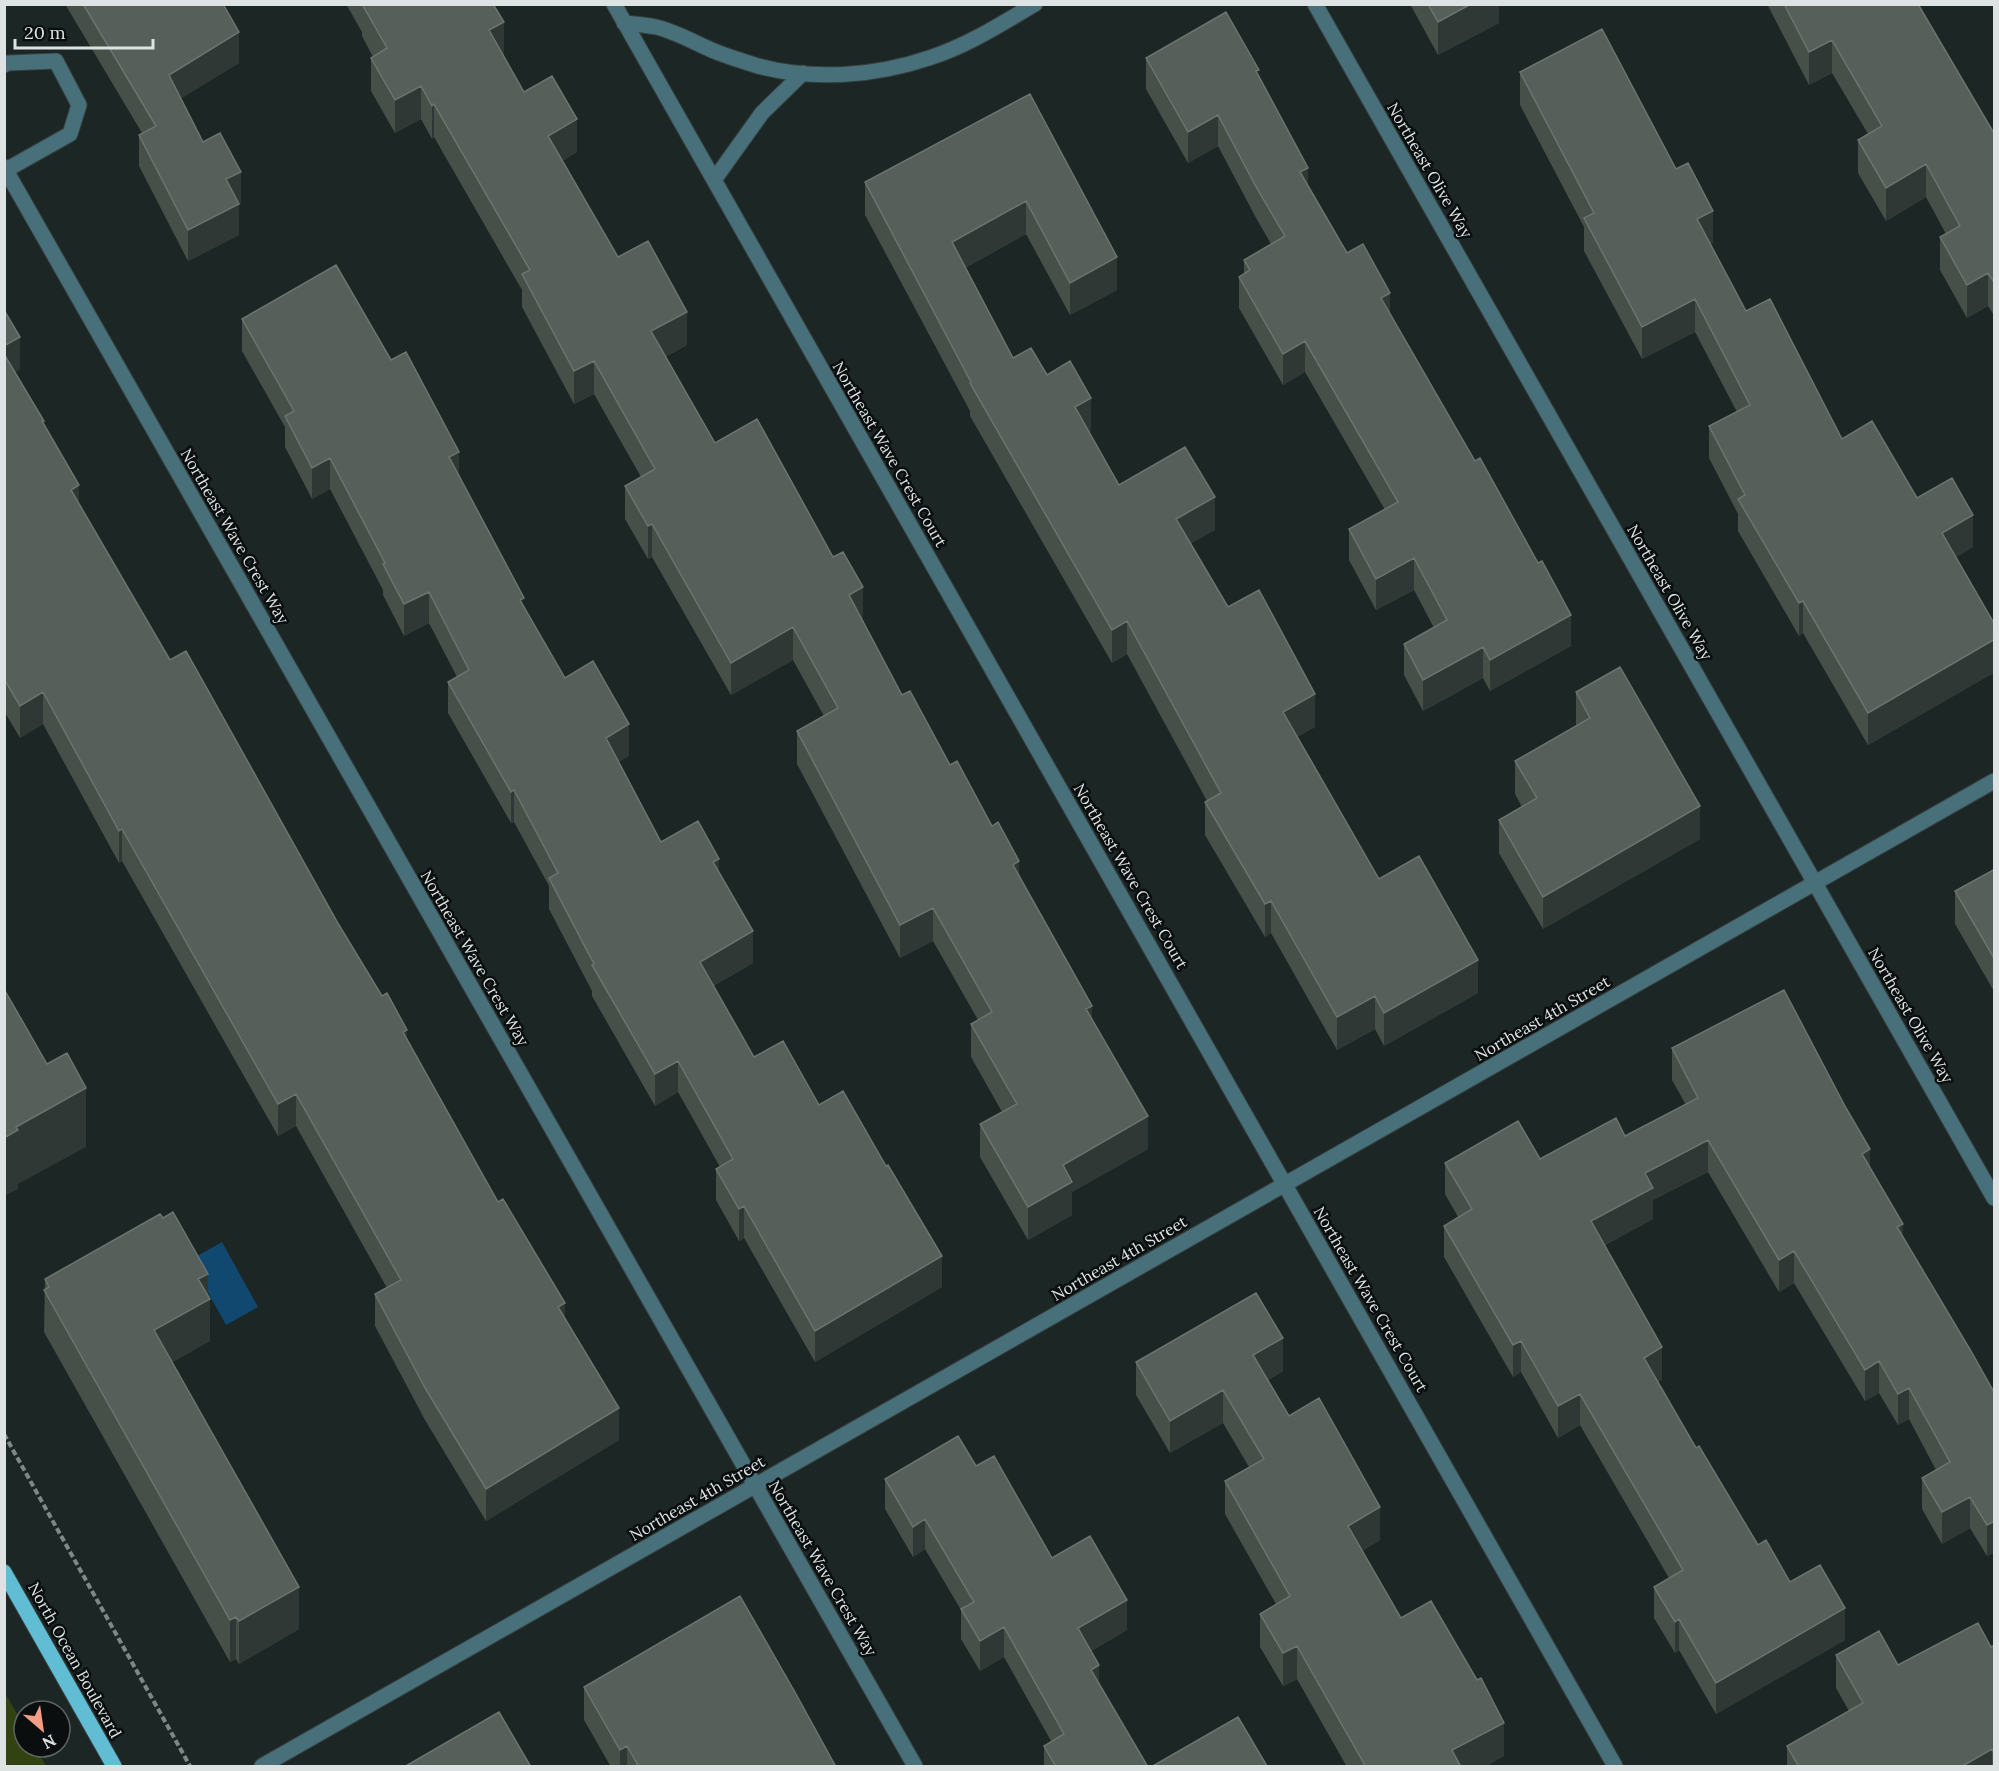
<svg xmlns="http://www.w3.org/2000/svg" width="1999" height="1771" viewBox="0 0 1999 1771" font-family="Lora,serif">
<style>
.green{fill:#324211}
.water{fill:#114870}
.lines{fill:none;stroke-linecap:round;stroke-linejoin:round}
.minor-casing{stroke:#37403f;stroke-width:17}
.major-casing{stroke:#37403f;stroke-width:17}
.path{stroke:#808887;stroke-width:4;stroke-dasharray:6 3;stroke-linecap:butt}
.minor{stroke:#47707b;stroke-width:15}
.major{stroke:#61bdd3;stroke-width:15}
.wall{fill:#474f49}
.shaded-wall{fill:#2f3834}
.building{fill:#575f5a;stroke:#6c746f;stroke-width:1.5}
.labels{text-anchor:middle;stroke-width:5;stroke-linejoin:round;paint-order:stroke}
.street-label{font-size:16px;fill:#dce3e2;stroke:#0a0e0e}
</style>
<rect width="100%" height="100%" fill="#1c2625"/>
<path class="green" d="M 4,1691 L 24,1726 L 24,1747 L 35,1747 L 46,1766 L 5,1766 Z"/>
<path class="water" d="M 222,1242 L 258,1307 L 226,1325 L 190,1260 Z"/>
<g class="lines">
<defs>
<path id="minor" d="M 614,4 L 1615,1766
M 1315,4 L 1994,1198
M 624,23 C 635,24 646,25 656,27 C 678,32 698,45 719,53 C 732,58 746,62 758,66 C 813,81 876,76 929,58 C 967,46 1001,24 1035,4
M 4,65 L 8,63 L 56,61 L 79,105 L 70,134 L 6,170
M 4,167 L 915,1766
M 714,180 L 762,113 L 803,73
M 262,1766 L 1994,781"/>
<path id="major" d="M 4,1572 L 114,1766"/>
</defs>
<use href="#minor" class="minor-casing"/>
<use href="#major" class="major-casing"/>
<path class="path" d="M 4,1434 L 190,1766"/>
<use href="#minor" class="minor"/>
<use href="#major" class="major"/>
</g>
<path class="wall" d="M 65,4 L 223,4 L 239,63 L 181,98 L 203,142 L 241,203 L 239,204 L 239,235 L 188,261 L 139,166 L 139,135 L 142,133 Z
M 346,4 L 493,4 L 503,56 L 524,92 L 577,152 L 562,161 L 618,257 L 687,345 L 665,357 L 715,443 L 863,620 L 862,620 L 902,695 L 950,765 L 1019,876 L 1092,1019 L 1148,1149 L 1072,1192 L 1072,1215 L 1028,1240 L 980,1157 L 980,1124 L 1002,1112 L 971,1057 L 971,1024 L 978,1020 L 933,941 L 900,958 L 797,764 L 797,731 L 824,716 L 793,660 L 731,695 L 652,557 L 648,559 L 625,519 L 625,486 L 641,477 L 594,394 L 574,404 L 522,307 L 522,290 L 434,137 L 432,139 L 421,119 L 395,133 L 371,91 L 371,58 L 373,57 L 362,36 L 362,32 Z
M 1410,4 L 1499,4 L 1499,23 L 1438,55 Z
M 1767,4 L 1918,4 L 1995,135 L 1995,317 L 1988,306 L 1967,318 L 1940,270 L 1940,237 L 1946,234 L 1926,197 L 1886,221 L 1858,173 L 1858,140 L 1868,134 L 1832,73 L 1809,85 Z
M 1146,58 L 1259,75 L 1308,186 L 1347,253 L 1390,315 L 1571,646 L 1490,691 L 1483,678 L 1423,711 L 1404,675 L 1404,644 L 1434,628 L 1414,590 L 1376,610 L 1349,560 L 1349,529 L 1385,510 L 1305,372 L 1283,385 L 1239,308 L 1239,277 L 1244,274 L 1244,260 L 1271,244 L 1255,216 L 1218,146 L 1188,163 L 1146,89 Z
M 1520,72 L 1713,243 L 1710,244 L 1746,311 L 1842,439 L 1917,498 L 1973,547 L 1956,557 L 1995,625 L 1995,672 L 1868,745 L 1803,633 L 1799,636 L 1738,531 L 1738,514 L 1709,458 L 1709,426 L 1737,412 L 1695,332 L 1642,359 L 1584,251 L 1584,227 L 1520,105 Z
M 1030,94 L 1117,290 L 1070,315 L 1026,234 L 965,268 L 1013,358 L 1047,375 L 1091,431 L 1089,432 L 1119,485 L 1215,530 L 1191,543 L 1228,607 L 1315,727 L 1297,737 L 1379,879 L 1478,993 L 1384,1046 L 1375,1029 L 1337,1050 L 1271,933 L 1265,937 L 1205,835 L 1205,802 L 1207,801 L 1127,654 L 1112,663 L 970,416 L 970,411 L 865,215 L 865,182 Z
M 4,310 L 20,369 L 15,372 L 44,424 L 79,503 L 170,660 L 339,925 L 407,1041 L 565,1319 L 619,1440 L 486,1521 L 425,1420 L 375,1326 L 375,1294 L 387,1288 L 296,1126 L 278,1136 L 122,861 L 119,863 L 43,724 L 20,738 L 4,711 Z
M 242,319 L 459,475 L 524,606 L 565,678 L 629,756 L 618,762 L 661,842 L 719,871 L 753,963 L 713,986 L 754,1057 L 819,1105 L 942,1287 L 815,1362 L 744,1238 L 739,1241 L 716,1200 L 716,1169 L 720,1167 L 678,1092 L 655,1106 L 592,996 L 592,991 L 549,909 L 549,886 L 514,822 L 511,823 L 448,713 L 448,682 L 457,677 L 429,623 L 404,636 L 383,595 L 383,590 L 330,489 L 312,499 L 285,447 L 285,427 L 242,351 Z
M 1576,692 L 1700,839 L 1543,929 L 1499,853 L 1499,820 L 1522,807 L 1515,794 L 1515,761 L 1576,726 Z
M 1995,869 L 1995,993 L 1955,924 L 1955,891 Z
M 1672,1048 L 1870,1168 L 1903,1237 L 1995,1394 L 1995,1552 L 1987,1556 L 1970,1528 L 1942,1544 L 1922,1509 L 1922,1478 L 1936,1470 L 1909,1419 L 1898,1425 L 1879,1393 L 1865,1401 L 1794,1283 L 1779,1292 L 1708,1172 L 1653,1200 L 1653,1219 L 1605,1245 L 1662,1379 L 1658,1382 L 1696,1448 L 1758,1545 L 1790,1582 L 1845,1640 L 1716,1714 L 1679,1650 L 1675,1653 L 1654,1618 L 1654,1587 L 1669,1578 L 1580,1425 L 1558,1438 L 1521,1372 L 1513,1377 L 1444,1257 L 1444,1226 L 1458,1217 L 1445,1194 L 1445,1163 L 1540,1159 L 1625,1136 L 1686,1105 L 1672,1080 Z
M 45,1279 L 208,1295 L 210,1341 L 172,1362 L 299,1629 L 239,1664 L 236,1659 L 230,1662 L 44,1332 Z
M 1136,1362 L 1283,1371 L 1268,1380 L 1289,1416 L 1380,1540 L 1362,1551 L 1401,1618 L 1504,1756 L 1484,1767 L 1347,1767 L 1297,1679 L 1283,1686 L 1260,1647 L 1260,1614 L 1276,1604 L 1225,1514 L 1225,1481 L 1249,1467 L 1223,1423 L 1170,1453 L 1136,1395 Z
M 976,1466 L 1052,1558 L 1127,1630 L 1091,1651 L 1099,1683 L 1148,1767 L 1044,1767 L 1044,1746 L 1051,1741 L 1004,1657 L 980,1671 L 961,1639 L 961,1610 L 925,1549 L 913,1557 L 885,1509 L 885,1479 Z
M 1995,1645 L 1995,1767 L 1787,1767 L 1787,1746 L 1849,1711 L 1836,1688 L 1836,1655 L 1898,1665 L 1991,1647 Z
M 584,1687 L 836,1767 L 611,1767 L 584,1720 Z"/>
<path class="shaded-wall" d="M 1471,4 L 1499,4 L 1499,23 L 1438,55 L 1438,22 Z
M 504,22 L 504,55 L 489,63 L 489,30 Z
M 239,32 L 239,63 L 169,106 L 169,75 Z
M 1832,40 L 1832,73 L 1809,85 L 1809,52 Z
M 421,86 L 421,119 L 395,133 L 395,100 Z
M 434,104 L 434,137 L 432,139 L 432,106 Z
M 1218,115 L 1218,146 L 1188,163 L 1188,132 Z
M 577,119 L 577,152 L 548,169 L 548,136 Z
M 1926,164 L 1926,197 L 1886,221 L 1886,188 Z
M 1308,168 L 1308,199 L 1300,172 Z
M 241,172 L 241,203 L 226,210 L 226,179 Z
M 1026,201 L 1026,234 L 952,275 L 952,242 Z
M 239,204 L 239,235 L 188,261 L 188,230 Z
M 1713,211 L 1713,243 L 1697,251 L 1697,219 Z
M 1117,257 L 1117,290 L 1070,315 L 1070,283 Z
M 1988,273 L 1988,306 L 1967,318 L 1967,285 Z
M 1390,293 L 1390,324 L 1381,298 Z
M 1695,299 L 1695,332 L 1642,359 L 1642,327 Z
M 687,312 L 687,345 L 651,364 L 651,331 Z
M 20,337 L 20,369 L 4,378 L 4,346 Z
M 1305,341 L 1305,372 L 1283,385 L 1283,354 Z
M 594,361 L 594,394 L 574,404 L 574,371 Z
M 1091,398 L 1091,431 L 1075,440 L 1075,407 Z
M 459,452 L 459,483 L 449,457 Z
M 330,458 L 330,489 L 312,499 L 312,468 Z
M 79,485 L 79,517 L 71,490 Z
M 1215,497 L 1215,530 L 1176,552 L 1176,519 Z
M 1973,515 L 1973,547 L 1942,566 L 1942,533 Z
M 652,524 L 652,557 L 648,559 L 648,526 Z
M 1414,558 L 1414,590 L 1376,610 L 1376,579 Z
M 863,587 L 863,620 L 849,628 L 849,595 Z
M 429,592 L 429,623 L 404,636 L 404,604 Z
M 1803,601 L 1803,633 L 1799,636 L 1799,603 Z
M 1571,615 L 1571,646 L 1490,691 L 1490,660 Z
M 1127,621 L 1127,654 L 1112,663 L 1112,630 Z
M 793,627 L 793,660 L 731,695 L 731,663 Z
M 1995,639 L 1995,672 L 1868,745 L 1868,713 Z
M 1483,647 L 1483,678 L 1423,711 L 1423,680 Z
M 43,692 L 43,724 L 20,738 L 20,706 Z
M 1315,694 L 1315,727 L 1283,745 L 1283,712 Z
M 629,724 L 629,756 L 606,769 L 606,738 Z
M 514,790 L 514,822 L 511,823 L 511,792 Z
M 1700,806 L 1700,839 L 1543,929 L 1543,897 Z
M 122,829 L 122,861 L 119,863 L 119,831 Z
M 719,859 L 719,890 L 713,862 Z
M 1019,861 L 1019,894 L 1013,865 Z
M 1271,901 L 1271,933 L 1265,937 L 1265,904 Z
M 933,908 L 933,941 L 900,958 L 900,925 Z
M 753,931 L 753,963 L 700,993 L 700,962 Z
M 1478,960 L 1478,993 L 1384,1046 L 1384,1013 Z
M 1375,996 L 1375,1029 L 1337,1050 L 1337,1017 Z
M 1092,1006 L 1092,1039 L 1086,1009 Z
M 407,1030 L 407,1062 L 403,1032 Z
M 678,1061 L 678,1092 L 655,1106 L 655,1074 Z
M 86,1088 L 86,1147 L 18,1184 L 18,1189 L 4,1196 L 4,1138 L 16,1127 Z
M 296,1094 L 296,1126 L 278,1136 L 278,1104 Z
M 1148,1116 L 1148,1149 L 1072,1192 L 1072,1215 L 1028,1240 L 1028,1207 L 1063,1165 Z
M 1708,1140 L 1708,1172 L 1653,1200 L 1653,1219 L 1591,1252 L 1591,1221 L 1645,1173 Z
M 1870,1149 L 1870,1181 L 1862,1154 Z
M 744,1206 L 744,1238 L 739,1241 L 739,1209 Z
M 1903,1224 L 1903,1255 L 1897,1227 Z
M 1794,1251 L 1794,1283 L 1779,1292 L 1779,1260 Z
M 942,1256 L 942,1287 L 815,1362 L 815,1331 Z
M 208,1274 L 208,1300 L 210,1299 L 210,1341 L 154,1373 L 154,1330 L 198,1279 Z
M 565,1303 L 565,1335 L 558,1307 Z
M 1283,1338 L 1283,1371 L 1253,1388 L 1253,1355 Z
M 1521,1341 L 1521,1372 L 1513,1377 L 1513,1345 Z
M 1662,1347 L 1662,1379 L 1644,1389 L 1644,1358 Z
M 1879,1361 L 1879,1393 L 1865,1401 L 1865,1370 Z
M 1909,1388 L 1909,1419 L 1898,1425 L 1898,1394 Z
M 1223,1390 L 1223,1423 L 1170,1453 L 1170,1421 Z
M 1580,1394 L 1580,1425 L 1558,1438 L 1558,1406 Z
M 619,1408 L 619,1440 L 486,1521 L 486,1489 Z
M 1970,1497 L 1970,1528 L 1942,1544 L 1942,1512 Z
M 1380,1507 L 1380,1540 L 1348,1559 L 1348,1526 Z
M 925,1519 L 925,1549 L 913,1557 L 913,1527 Z
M 1995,1521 L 1995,1552 L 1987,1556 L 1987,1525 Z
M 299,1587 L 299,1629 L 239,1664 L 239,1621 Z
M 1127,1600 L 1127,1630 L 1078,1658 L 1078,1628 Z
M 1845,1608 L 1845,1640 L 1716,1714 L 1716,1683 Z
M 236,1617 L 236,1659 L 230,1662 L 230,1620 Z
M 1679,1619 L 1679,1650 L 1675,1653 L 1675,1622 Z
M 1004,1627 L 1004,1657 L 980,1671 L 980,1641 Z
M 1297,1646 L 1297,1679 L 1283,1686 L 1283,1653 Z
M 1099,1665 L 1099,1695 L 1091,1670 Z
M 1504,1723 L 1504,1756 L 1484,1767 L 1452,1767 L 1452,1750 Z
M 627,1746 L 627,1767 L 620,1767 L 620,1750 Z
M 1992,1749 L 1992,1767 L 1961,1767 Z"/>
<path class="building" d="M 83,4 L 223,4 L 239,32 L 169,75 L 203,142 L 220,133 L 241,172 L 226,179 L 239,204 L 188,230 L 139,135 L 156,126 Z
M 362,4 L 493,4 L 504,22 L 489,30 L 524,92 L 552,76 L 577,119 L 548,136 L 618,257 L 648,241 L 687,312 L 651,331 L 715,443 L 757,419 L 833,557 L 843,552 L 863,587 L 849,595 L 902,695 L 910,691 L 950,765 L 957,761 L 992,826 L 998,822 L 1019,861 L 1013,865 L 1092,1006 L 1086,1009 L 1148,1116 L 1063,1165 L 1072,1182 L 1028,1207 L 980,1124 L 1017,1104 L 971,1024 L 992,1012 L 933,908 L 900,925 L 797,731 L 838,708 L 793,627 L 731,663 L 652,524 L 648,526 L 625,486 L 655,469 L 594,361 L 574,371 L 522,274 L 530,270 L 434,104 L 432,106 L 421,86 L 395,100 L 371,58 L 387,48 Z
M 1428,4 L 1471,4 L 1438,22 Z
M 1784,4 L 1918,4 L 1995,135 L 1995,284 L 1988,273 L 1967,285 L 1940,237 L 1960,226 L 1926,164 L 1886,188 L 1858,140 L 1882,126 L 1832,40 L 1809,52 Z
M 1226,12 L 1259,70 L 1256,71 L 1308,168 L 1300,172 L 1347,253 L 1363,244 L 1390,293 L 1381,298 L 1475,461 L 1480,458 L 1538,563 L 1542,561 L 1571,615 L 1490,660 L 1483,647 L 1423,680 L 1404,644 L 1447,620 L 1414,558 L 1376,579 L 1349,529 L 1398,502 L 1305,341 L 1283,354 L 1239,277 L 1250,270 L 1244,260 L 1285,236 L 1255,185 L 1218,115 L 1188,132 L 1146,58 Z
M 1602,29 L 1676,169 L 1688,163 L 1713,211 L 1697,219 L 1746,311 L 1770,299 L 1842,439 L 1872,421 L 1917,498 L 1952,478 L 1973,515 L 1942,533 L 1995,625 L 1995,639 L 1868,713 L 1803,601 L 1799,603 L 1738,499 L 1745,495 L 1709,426 L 1750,405 L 1695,299 L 1642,327 L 1584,218 L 1594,213 L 1520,72 Z
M 1030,94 L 1117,257 L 1070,283 L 1026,201 L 952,242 L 1013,358 L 1031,348 L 1047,375 L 1070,361 L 1091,398 L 1075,407 L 1119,485 L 1185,447 L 1215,497 L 1176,519 L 1228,607 L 1259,590 L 1315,694 L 1283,712 L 1379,879 L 1419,856 L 1478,960 L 1384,1013 L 1375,996 L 1337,1017 L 1271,901 L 1265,904 L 1205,802 L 1221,793 L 1127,621 L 1112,630 L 970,383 L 971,382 L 865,182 Z
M 336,265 L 391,360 L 406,352 L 459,452 L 449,457 L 524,598 L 520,600 L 565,678 L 593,661 L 629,724 L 606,738 L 661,842 L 698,821 L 719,859 L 713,862 L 753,931 L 700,962 L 754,1057 L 783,1041 L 819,1105 L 843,1091 L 886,1166 L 888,1165 L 942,1256 L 815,1331 L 744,1206 L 739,1209 L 716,1169 L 733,1159 L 678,1061 L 655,1074 L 592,965 L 594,964 L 549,878 L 558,873 L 514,790 L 511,792 L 448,682 L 469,670 L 429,592 L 404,604 L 383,564 L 385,563 L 330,458 L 312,468 L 285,416 L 294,411 L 242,319 Z
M 4,310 L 20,337 L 4,346 Z
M 4,354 L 44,421 L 42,421 L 79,485 L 71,490 L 170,660 L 186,651 L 339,925 L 382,996 L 387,993 L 407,1030 L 403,1032 L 498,1202 L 503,1199 L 565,1303 L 558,1307 L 619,1408 L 486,1489 L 425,1388 L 375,1294 L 401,1280 L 296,1094 L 278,1104 L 122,829 L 119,831 L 43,692 L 20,706 L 4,679 Z
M 1620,667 L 1700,806 L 1543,897 L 1499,820 L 1537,798 L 1515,761 L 1590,718 L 1576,692 Z
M 1995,869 L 1995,960 L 1955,891 Z
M 4,989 L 47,1064 L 67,1053 L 86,1088 L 16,1127 L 18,1130 L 4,1138 Z
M 1784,990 L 1846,1108 L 1870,1149 L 1862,1154 L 1903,1224 L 1897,1227 L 1971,1351 L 1995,1394 L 1995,1521 L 1987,1525 L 1970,1497 L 1942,1512 L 1922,1478 L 1950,1462 L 1909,1388 L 1898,1394 L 1879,1361 L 1865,1370 L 1794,1251 L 1779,1260 L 1708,1140 L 1645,1173 L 1653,1188 L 1591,1221 L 1662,1347 L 1644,1358 L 1696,1448 L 1699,1446 L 1758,1545 L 1766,1540 L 1790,1582 L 1820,1565 L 1845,1608 L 1716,1683 L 1679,1619 L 1675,1622 L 1654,1587 L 1683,1570 L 1580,1394 L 1558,1406 L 1521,1341 L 1513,1345 L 1444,1226 L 1472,1209 L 1445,1163 L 1518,1121 L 1540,1159 L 1616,1118 L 1625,1136 L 1698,1098 L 1672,1048 Z
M 173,1212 L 208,1274 L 198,1279 L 210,1299 L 154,1330 L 299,1587 L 239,1621 L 236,1617 L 230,1620 L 44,1290 L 49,1287 L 45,1279 L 160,1214 L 163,1218 Z
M 1256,1293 L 1283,1338 L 1253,1355 L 1289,1416 L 1319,1398 L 1380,1507 L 1348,1526 L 1401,1618 L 1431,1601 L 1477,1680 L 1481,1678 L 1504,1723 L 1452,1750 L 1461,1767 L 1366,1767 L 1297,1646 L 1283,1653 L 1260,1614 L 1290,1596 L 1225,1481 L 1264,1459 L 1223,1390 L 1170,1421 L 1136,1362 Z
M 958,1436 L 976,1466 L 994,1456 L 1052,1558 L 1090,1536 L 1127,1600 L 1078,1628 L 1099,1665 L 1091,1670 L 1148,1767 L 1056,1767 L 1044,1746 L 1064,1734 L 1004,1627 L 980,1641 L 961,1609 L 974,1602 L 925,1519 L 913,1527 L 885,1479 Z
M 740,1596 L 796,1694 L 836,1767 L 639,1767 L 627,1746 L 620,1750 L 584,1687 Z
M 1978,1623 L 1991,1647 L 1995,1645 L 1995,1755 L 1992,1749 L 1961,1767 L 1799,1767 L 1787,1746 L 1863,1703 L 1836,1655 L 1879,1631 L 1898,1665 Z
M 499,1712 L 531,1767 L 404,1767 Z
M 1238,1717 L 1267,1766 L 1151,1767 Z"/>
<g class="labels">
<g class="street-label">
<text transform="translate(1430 170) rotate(60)" y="6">Northeast Olive Way</text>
<text transform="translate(890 454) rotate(60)" y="6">Northeast Wave Crest Court</text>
<text transform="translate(235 536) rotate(60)" y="6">Northeast Wave Crest Way</text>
<text transform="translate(1670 592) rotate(60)" y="6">Northeast Olive Way</text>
<text transform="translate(1131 876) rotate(60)" y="6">Northeast Wave Crest Court</text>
<text transform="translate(475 958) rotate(60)" y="6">Northeast Wave Crest Way</text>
<text transform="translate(1911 1015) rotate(60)" y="6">Northeast Olive Way</text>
<text transform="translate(1542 1018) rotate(-30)" y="6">Northeast 4th Street</text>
<text transform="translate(1119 1258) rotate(-30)" y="6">Northeast 4th Street</text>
<text transform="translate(1371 1299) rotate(60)" y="6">Northeast Wave Crest Court</text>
<text transform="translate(697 1498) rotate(-30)" y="6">Northeast 4th Street</text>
<text transform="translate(823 1568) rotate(60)" y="6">Northeast Wave Crest Way</text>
<text transform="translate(75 1660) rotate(61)" y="6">North Ocean Boulevard</text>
</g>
</g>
<rect width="1999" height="1771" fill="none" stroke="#dce3e2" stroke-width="12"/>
<g transform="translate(42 1729) rotate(151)"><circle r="28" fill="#0a0e0e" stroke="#5e6363" stroke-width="1.5"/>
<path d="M0-4.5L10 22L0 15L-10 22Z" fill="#f49e88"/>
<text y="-9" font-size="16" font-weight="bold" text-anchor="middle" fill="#dce3e2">N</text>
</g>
<path d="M15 39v9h138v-9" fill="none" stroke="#dce3e2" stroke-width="3"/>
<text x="24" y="39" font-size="18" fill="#dce3e2" stroke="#0a0e0e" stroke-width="4.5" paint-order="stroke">20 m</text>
</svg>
